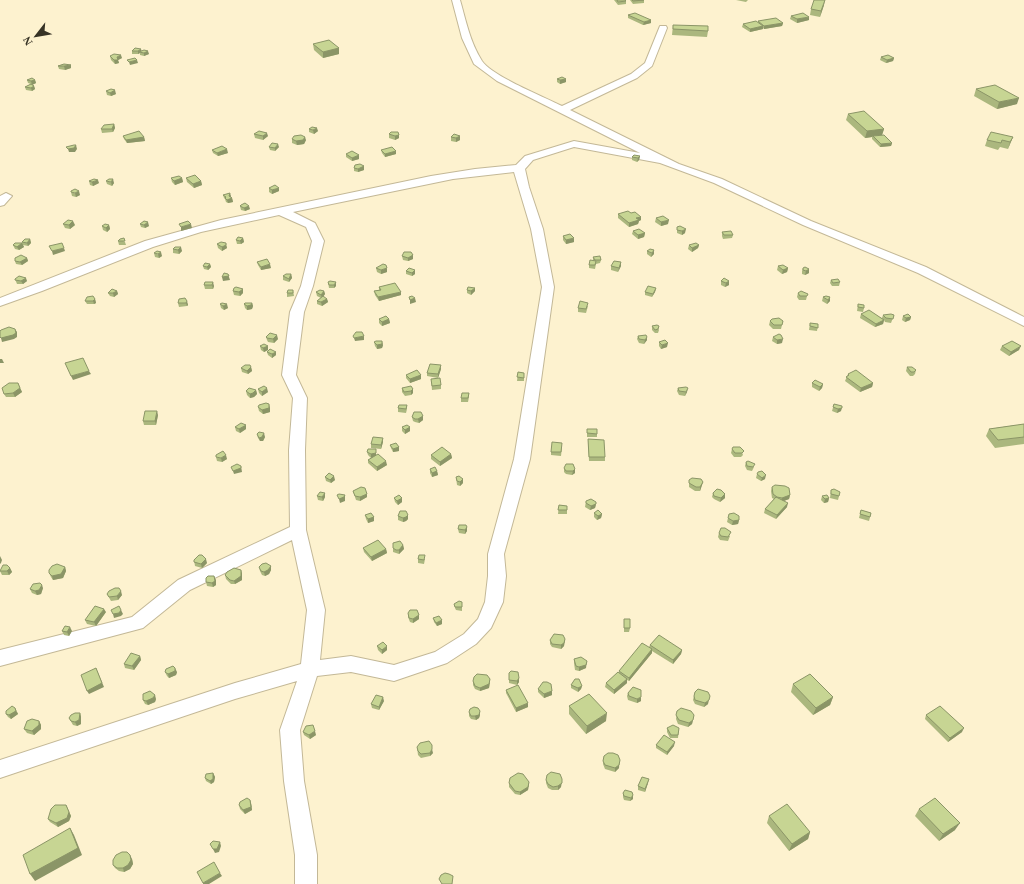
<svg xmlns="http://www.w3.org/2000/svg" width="1024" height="884" viewBox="0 0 1024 884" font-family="'Times New Roman',serif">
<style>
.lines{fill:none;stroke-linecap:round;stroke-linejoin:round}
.minor-casing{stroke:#c3b897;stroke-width:2}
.minor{fill:#fff;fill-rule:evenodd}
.wall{fill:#abb77e}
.shaded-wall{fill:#8b9567}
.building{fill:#c7d593;stroke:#8b9567}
</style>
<rect width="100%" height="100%" fill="#fdf2cf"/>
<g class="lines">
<defs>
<path id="minor" d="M 452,0 L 460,0 C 466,21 470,42 482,61 C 492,76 544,97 562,106 L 631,74 L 645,63 L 660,26 L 666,26 L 667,28 L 652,66 L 637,78 L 570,110 L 679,164 L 722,179 L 811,221 L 926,267 L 1024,317 L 1024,326 L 918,273 L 803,225 L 714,183 L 660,163 L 574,147 L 533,160 L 525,169 L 529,187 L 543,229 L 554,287 L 530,459 L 504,554 L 506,576 L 503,602 L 491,628 L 476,644 L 447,663 L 394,681 L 351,672 L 317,676 L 300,730 L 304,781 L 317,855 L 317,884 L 295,884 L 295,855 L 284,781 L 280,730 L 297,681 L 235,699 L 0,778 L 0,760 L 235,683 L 301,664 L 307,610 L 292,540 L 190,590 L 143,628 L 0,666 L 0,650 L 132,617 L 178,580 L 290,527 L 289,450 L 293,398 L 282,375 L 290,312 L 301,286 L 312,241 L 306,227 L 279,215 L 201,232 L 153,247 L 42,291 L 0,306 L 0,298 L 145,241 L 221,220 L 431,176 L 475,169 L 516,165 L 525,156 L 574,141 L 640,153 L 497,81 L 474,64 L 462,38 ZM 514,172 L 531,229 L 542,287 L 514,459 L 488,554 L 488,576 L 485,602 L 478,619 L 464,634 L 435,652 L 394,665 L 351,656 L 320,660 L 325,610 L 306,530 L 305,450 L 307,398 L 296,375 L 304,312 L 313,286 L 324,241 L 315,223 L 293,212 L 453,179 Z
M 6,193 L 12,196 L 4,205 L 0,206 L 0,196 Z"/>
</defs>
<use href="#minor" class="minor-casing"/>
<use href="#minor" class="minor"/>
</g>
<path class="wall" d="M 614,0 L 625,0 L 626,1 L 626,4 L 618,5 Z
M 630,0 L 644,0 L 644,3 L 633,4 Z
M 736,0 L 748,0 L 746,2 Z
M 824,5 L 820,17 L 810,15 L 811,9 Z
M 628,15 L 651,20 L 651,23 L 643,25 L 628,18 Z
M 791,16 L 809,20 L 797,23 L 790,19 Z
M 758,21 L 783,23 L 782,26 L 764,29 L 763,28 L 763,29 L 750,32 L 742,27 L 743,24 L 758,22 Z
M 673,25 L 708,31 L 707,37 L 672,35 Z
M 313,44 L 339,48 L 339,54 L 323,58 L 314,50 Z
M 132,51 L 142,51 L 149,54 L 144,56 L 140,55 L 140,53 L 138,54 L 132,54 Z
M 110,56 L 122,58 L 118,60 L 119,63 L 115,64 L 111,60 Z
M 881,57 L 894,58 L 893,61 L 886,63 L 880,60 Z
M 64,64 L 71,68 L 65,70 L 59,69 L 58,66 Z
M 557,79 L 566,82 L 560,84 L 557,82 Z
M 27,80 L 35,80 L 36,83 L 32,85 L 34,86 L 35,89 L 32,91 L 26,90 L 25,87 L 31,84 L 28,83 Z
M 976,89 L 1017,104 L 997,109 L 974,96 Z
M 106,91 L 116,94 L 111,96 L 107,95 Z
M 848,114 L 884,129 L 882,135 L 892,143 L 891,146 L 880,147 L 872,139 L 872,137 L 865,138 L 846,120 Z
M 114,124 L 115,128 L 113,132 L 102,133 L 101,129 Z
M 309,129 L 318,131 L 314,134 L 309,132 Z
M 254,134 L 268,136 L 263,140 L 255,138 Z
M 389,134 L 399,135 L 399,138 L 395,140 L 389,138 Z
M 123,136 L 144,137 L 145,141 L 127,143 L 124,139 Z
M 460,136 L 460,140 L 456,142 L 451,141 L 451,137 Z
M 1013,137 L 1010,144 L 1008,149 L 1000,147 L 998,150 L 985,146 L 987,140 Z
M 292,139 L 306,140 L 304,144 L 297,145 L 292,143 Z
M 269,147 L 279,147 L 275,151 L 270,150 Z
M 212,150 L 228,153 L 218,156 L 213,153 Z
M 381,150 L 396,151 L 396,154 L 385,157 L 382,153 Z
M 346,154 L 359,159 L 352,161 L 346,157 Z
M 640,156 L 639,160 L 637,162 L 632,160 L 632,157 Z
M 364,166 L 364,170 L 358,172 L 354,171 L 354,168 Z
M 171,178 L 182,178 L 183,182 L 175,185 L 172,182 Z
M 186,178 L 201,181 L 202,185 L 194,188 L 187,182 Z
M 89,181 L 99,183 L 93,186 L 90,185 Z
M 106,181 L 114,183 L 112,186 L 107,184 Z
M 269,188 L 279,191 L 272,194 L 269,192 Z
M 71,192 L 80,195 L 76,197 L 72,196 Z
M 223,195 L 231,196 L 231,197 L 232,198 L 233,202 L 228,203 L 226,202 L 225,199 L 224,198 Z
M 240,206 L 250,209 L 245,211 L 241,210 Z
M 618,214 L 641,217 L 641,220 L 639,221 L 638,224 L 629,227 L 618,218 Z
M 656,218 L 668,224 L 661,226 L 655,222 Z
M 63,224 L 75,225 L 70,229 L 65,228 Z
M 140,224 L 149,226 L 145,228 L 141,227 Z
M 109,225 L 110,229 L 107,232 L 103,230 L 102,226 Z
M 677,227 L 685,233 L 682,235 L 677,233 Z
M 633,231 L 645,233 L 644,237 L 638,239 L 632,234 Z
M 722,232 L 733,235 L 732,238 L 723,239 L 722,236 Z
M 563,236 L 574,242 L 566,244 L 563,240 Z
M 243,238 L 244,242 L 241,244 L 237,244 L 236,240 Z
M 30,239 L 31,243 L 28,246 L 23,245 L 24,247 L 19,250 L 15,249 L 13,245 L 22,243 L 22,242 Z
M 120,239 L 125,242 L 126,245 L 119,245 L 118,241 Z
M 226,243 L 227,248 L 222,251 L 218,248 L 217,244 Z
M 689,245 L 699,245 L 698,248 L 692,252 L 688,249 Z
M 175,247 L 182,251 L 179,254 L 173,253 L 173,249 Z
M 647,251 L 654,254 L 651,257 L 647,254 Z
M 154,253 L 162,256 L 159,258 L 155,257 Z
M 413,255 L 413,259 L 408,261 L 403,260 L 402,256 Z
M 593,257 L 601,260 L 600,263 L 596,264 L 595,269 L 589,268 L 589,265 L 593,260 Z
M 27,258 L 28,261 L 22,265 L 16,264 L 15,261 Z
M 257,262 L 271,268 L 261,270 L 258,265 Z
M 621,262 L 621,266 L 618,272 L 611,270 L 611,266 Z
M 210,264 L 211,267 L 208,270 L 204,269 L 203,266 Z
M 778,266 L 788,268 L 787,272 L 782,274 L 777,270 Z
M 376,268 L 387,272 L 381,274 L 377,272 Z
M 803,268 L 809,269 L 809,273 L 805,275 L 802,274 L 802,271 Z
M 415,270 L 415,274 L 412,276 L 406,274 L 406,271 Z
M 291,274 L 292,278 L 289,282 L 283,280 L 283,276 Z
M 15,279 L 27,281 L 23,284 L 17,284 Z
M 831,280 L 840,282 L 839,286 L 832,286 L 830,283 Z
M 721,281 L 729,281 L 729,285 L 725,287 L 721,285 Z
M 205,282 L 214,286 L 213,289 L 205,289 L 204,285 Z
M 328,282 L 336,286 L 334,288 L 329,288 Z
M 379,287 L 401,295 L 379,301 L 375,295 L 374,291 L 379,290 Z
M 475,288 L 475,291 L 471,295 L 467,293 L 467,290 Z
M 656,288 L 655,292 L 652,297 L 645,295 L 645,292 Z
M 243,289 L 243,293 L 240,296 L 234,295 L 233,291 Z
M 293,290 L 294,296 L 287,297 L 287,293 Z
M 117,291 L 118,294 L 114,297 L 110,296 L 108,293 Z
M 324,291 L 325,294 L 323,297 L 327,299 L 328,302 L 322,306 L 317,304 L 317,301 L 321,298 L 317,296 L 316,292 Z
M 798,293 L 807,296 L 806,300 L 799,300 L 797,297 Z
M 823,297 L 830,301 L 827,304 L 822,301 Z
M 185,298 L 188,305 L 187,306 L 179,307 L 178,303 Z
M 95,299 L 96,303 L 94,304 L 87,304 L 85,301 Z
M 252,303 L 253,306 L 252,309 L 247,310 L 245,308 L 244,304 Z
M 220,304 L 228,308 L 224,310 L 221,308 Z
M 858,304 L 864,308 L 863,312 L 857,311 Z
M 588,306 L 586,313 L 578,312 L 578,308 Z
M 861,314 L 882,318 L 883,315 L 894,315 L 891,323 L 885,322 L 884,320 L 883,324 L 875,327 L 860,318 Z
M 903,316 L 911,317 L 910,320 L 905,322 L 902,320 Z
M 379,319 L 389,319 L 390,323 L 382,326 L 379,323 Z
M 770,321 L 783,321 L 781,329 L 773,329 L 769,325 Z
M 810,323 L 818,324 L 817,331 L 809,330 Z
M 657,325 L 659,330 L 658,333 L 655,333 L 652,330 L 652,326 Z
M 638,336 L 647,340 L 644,344 L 639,343 L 637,339 Z
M 266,337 L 278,339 L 274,343 L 268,342 L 267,340 Z
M 773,337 L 782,343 L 777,344 L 772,341 Z
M 374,342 L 383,345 L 382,348 L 377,349 L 375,346 Z
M 659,342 L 667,347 L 661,349 L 659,346 Z
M 260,346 L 268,350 L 264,352 L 261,350 Z
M 1002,346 L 1019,350 L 1009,356 L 1000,350 Z
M 267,352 L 276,352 L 276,355 L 272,358 L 268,355 Z
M 251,367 L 252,371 L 248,374 L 242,372 L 241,368 Z
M 907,367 L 916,370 L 915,374 L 913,376 L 910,376 L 906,371 Z
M 441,369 L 438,378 L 427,376 L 427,373 Z
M 518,372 L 524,373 L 524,381 L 517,381 Z
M 848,374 L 873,383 L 872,387 L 860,392 L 845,381 Z
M 406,375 L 421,375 L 421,379 L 410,383 L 406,378 Z
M 431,379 L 441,385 L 441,389 L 432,390 Z
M 18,383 L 22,392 L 15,397 L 6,397 L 4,394 Z
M 812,383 L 823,384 L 822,388 L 819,391 L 812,387 Z
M 402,388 L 413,389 L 413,393 L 411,395 L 405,396 L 402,392 Z
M 678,388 L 687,392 L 685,396 L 679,395 L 677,391 Z
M 258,389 L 268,392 L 262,396 L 259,393 Z
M 256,390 L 257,394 L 254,397 L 250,398 L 247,395 L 246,391 Z
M 469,393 L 469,397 L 468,402 L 461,402 L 461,398 Z
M 834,404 L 841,411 L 837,413 L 832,411 Z
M 407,405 L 407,409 L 406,413 L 398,412 L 398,408 Z
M 258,407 L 270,408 L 270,412 L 263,414 L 259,411 Z
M 158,415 L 156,425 L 144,425 L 143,421 Z
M 423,416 L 423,420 L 419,423 L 415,422 L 413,421 L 412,417 Z
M 1024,424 L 1024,444 L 995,448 L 986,436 L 989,429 Z
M 235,427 L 246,429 L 240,433 L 236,431 Z
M 402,427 L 410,427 L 410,431 L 405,434 L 402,431 Z
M 587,429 L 597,434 L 597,437 L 587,437 Z
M 257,434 L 265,437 L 263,441 L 260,441 L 258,438 Z
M 588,439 L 605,457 L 605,461 L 589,461 Z
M 383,442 L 381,449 L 371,448 L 371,444 Z
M 390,445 L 399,447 L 399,451 L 393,452 L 391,448 Z
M 562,447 L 561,456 L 551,455 L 551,452 Z
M 740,447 L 743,455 L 741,457 L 734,457 L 731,453 L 732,449 Z
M 376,449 L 376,455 L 387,465 L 377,471 L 368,463 L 368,460 L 371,458 L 368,455 L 367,452 Z
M 451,454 L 452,458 L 440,466 L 431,459 L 431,455 Z
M 216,457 L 227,459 L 222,462 L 217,461 Z
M 746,462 L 754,467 L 752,471 L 747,470 L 745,466 Z
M 564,468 L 575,469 L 575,473 L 572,475 L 566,474 L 564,472 Z
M 430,469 L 437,471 L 438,475 L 432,477 L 430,473 Z
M 757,474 L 765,479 L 761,481 L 756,478 Z
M 325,477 L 335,480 L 331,483 L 326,481 Z
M 456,477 L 463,483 L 460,486 L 457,485 Z
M 689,480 L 703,482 L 700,491 L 695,491 L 689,487 Z
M 772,487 L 790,495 L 789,499 L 784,501 L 787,507 L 776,519 L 764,513 L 765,509 L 774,499 L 772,498 L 771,491 Z
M 831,490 L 839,496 L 838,500 L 830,498 Z
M 353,491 L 367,494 L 367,497 L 360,501 L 356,500 Z
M 713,493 L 725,494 L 725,498 L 720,502 L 714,499 L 712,497 Z
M 317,496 L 325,497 L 323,501 L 318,500 Z
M 822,496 L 829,498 L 828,502 L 824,503 L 821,500 Z
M 394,498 L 402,498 L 402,502 L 398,505 L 395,502 Z
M 586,501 L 596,504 L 595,508 L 590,510 L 585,507 Z
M 559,505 L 567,506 L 567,514 L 558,514 Z
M 861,510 L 871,513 L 869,521 L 859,518 Z
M 594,513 L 602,514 L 601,518 L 597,520 L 594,517 Z
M 365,515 L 374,517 L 374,521 L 368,523 L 366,519 Z
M 408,515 L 408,519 L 406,521 L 403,522 L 398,520 L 398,516 Z
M 728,518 L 739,520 L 738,524 L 732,525 L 727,522 Z
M 467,527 L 467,531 L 465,534 L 459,533 L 458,529 Z
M 719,533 L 730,536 L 728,541 L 720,540 L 718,537 Z
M 403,545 L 404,549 L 399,554 L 393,552 L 393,548 Z
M 363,548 L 386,549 L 387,553 L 372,561 L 364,552 Z
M 418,559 L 425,559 L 424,564 L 418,563 Z
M 194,560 L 207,563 L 202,568 L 195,566 Z
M 271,566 L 271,570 L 269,574 L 265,576 L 262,575 L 260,571 L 259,567 Z
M 65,567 L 66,571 L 63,578 L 53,580 L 51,577 L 49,573 Z
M 10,568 L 12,572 L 9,575 L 2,575 L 0,571 Z
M 241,570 L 242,574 L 242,580 L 235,584 L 231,584 L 226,579 L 225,575 Z
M 216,580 L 216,585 L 213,587 L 207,586 L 206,582 Z
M 43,588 L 41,594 L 37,595 L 32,593 L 30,589 Z
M 107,594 L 122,595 L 118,600 L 111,601 Z
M 454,604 L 462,606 L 462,611 L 456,610 L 455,608 Z
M 106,612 L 96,626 L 87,624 L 85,620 Z
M 408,613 L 419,615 L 419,619 L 413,623 L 410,622 L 408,617 Z
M 433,618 L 442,624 L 437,626 L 434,622 Z
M 624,619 L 630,628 L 629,632 L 624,632 Z
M 62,631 L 72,631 L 69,636 L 64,635 Z
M 565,639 L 564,646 L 561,649 L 552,647 L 550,644 L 550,640 Z
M 650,645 L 682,650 L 681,654 L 673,664 L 652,651 L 652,653 L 629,681 L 627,680 L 627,683 L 614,694 L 605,687 L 606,683 L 649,647 Z
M 377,646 L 387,650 L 382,654 L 378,650 Z
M 140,656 L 141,660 L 134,670 L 125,668 L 124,664 Z
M 574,659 L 586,668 L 579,671 L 575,670 L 574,663 Z
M 165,672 L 177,672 L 176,675 L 169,678 L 167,676 Z
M 509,673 L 519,678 L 519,682 L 517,685 L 509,683 Z
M 473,681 L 490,683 L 489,688 L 480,691 L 475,689 L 473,685 Z
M 793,684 L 833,697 L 830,705 L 813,715 L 791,692 Z
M 571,685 L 582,686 L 581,689 L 578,692 L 571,688 Z
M 538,689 L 552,691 L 552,695 L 544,698 L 538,692 Z
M 506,690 L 528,707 L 516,712 L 506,693 Z
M 695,692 L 708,704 L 704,707 L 695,704 L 693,700 Z
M 628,693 L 641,701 L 637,703 L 628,700 L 627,696 Z
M 156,699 L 155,702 L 148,705 L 145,704 L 143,700 Z
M 384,701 L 379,710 L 372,708 L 371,704 Z
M 569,706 L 606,721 L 586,734 L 569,714 Z
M 677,711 L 694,715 L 692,724 L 688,727 L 678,724 L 676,719 Z
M 17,712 L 18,714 L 11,719 L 8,717 L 6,714 Z
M 469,712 L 480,715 L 479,718 L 476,720 L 471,719 L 469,716 Z
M 80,713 L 81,717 L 81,724 L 77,726 L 73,725 L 69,718 Z
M 926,715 L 962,732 L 948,742 L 925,719 Z
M 39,721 L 41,725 L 41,729 L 34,735 L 27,733 L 24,729 Z
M 667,728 L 679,728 L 678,738 L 670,738 L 667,732 Z
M 303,732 L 316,735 L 310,739 L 304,735 Z
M 656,745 L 674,746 L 667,755 L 656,748 Z
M 417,747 L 433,753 L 430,756 L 421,758 L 418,755 Z
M 604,756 L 620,760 L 619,768 L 615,772 L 605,769 L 603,764 Z
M 213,773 L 215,777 L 214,782 L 211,784 L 206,781 L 205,778 Z
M 562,779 L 561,787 L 558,790 L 552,790 L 548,788 L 546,783 L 546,780 Z
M 509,783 L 529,785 L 528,790 L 520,795 L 515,794 L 509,787 Z
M 648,783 L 645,792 L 638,790 L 638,786 Z
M 623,793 L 633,799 L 630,801 L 624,800 L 623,797 Z
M 250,800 L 251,803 L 252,810 L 245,814 L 240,809 L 239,805 Z
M 66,805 L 71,816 L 69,821 L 58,827 L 50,822 L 48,819 Z
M 919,809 L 955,830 L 939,841 L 915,816 Z
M 769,816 L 810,832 L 808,839 L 789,851 L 767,823 Z
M 132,859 L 133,864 L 130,869 L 124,872 L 119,871 L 115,868 L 113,865 Z"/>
<path class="shaded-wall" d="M 825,0 L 824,5 L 820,17 L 821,11 Z
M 809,17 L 809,20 L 797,23 L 797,19 Z
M 651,20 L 651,23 L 643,25 L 644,22 Z
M 783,23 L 782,26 L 764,29 L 764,26 Z
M 763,26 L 763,29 L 750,32 L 750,29 Z
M 339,48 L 339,54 L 323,58 L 323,52 Z
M 141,49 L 142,52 L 139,52 L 140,53 L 138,54 L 138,51 Z
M 148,51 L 149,54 L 144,56 L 144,53 Z
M 121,55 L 122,58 L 118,60 L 119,63 L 115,64 L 114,60 L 117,57 Z
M 894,58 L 893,61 L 886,63 L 887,60 Z
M 137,60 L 138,63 L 130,65 L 129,62 Z
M 71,65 L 71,68 L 65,70 L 64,66 Z
M 566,79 L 566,82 L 560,84 L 560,80 Z
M 35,80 L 36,83 L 32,85 L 31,81 Z
M 34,86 L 35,89 L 32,91 L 31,88 Z
M 115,90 L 116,94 L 111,96 L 110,93 Z
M 1019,98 L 1017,104 L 997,109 L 999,102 Z
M 114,124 L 115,128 L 113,132 L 112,129 Z
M 317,128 L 318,131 L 314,134 L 313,130 Z
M 884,129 L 882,135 L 873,136 L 872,137 L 865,138 L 867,131 Z
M 267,133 L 268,136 L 263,140 L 263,136 Z
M 399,135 L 399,138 L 395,140 L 395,136 Z
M 460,136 L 460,140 L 456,142 L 456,138 Z
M 144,137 L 145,141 L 127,143 L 126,140 Z
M 305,137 L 306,140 L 304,144 L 297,145 L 296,141 Z
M 1013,137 L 1010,144 L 1008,149 L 1010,142 Z
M 892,143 L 891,146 L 880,147 L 881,144 Z
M 278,144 L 279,147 L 275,151 L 275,148 Z
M 76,145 L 77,149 L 75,152 L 69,152 L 68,149 Z
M 227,149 L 228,153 L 218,156 L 217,153 Z
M 396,151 L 396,154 L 385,157 L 385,154 Z
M 359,155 L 359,159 L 352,161 L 352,158 Z
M 640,156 L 639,160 L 637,162 L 638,158 Z
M 364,166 L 364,170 L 358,172 L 358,169 Z
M 182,178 L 183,182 L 175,185 L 174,181 Z
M 113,179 L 114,183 L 112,186 L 111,182 Z
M 98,180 L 99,183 L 93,186 L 92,182 Z
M 201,181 L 202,185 L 194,188 L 193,184 Z
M 279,188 L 279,191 L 272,194 L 272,190 Z
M 79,191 L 80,195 L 76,197 L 75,193 Z
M 230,193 L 231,196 L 230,199 L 232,198 L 233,202 L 228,203 L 227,200 Z
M 249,206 L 250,209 L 245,211 L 244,208 Z
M 641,217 L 641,220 L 639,221 L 638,224 L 629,227 L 629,223 L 636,218 Z
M 669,220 L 668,224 L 661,226 L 661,222 Z
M 73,221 L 75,225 L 70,229 L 69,225 Z
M 148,222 L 149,226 L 145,228 L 144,225 Z
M 191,224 L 192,228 L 181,231 L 181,227 Z
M 109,225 L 110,229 L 107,232 L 106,228 Z
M 686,229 L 685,233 L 682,235 L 682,231 Z
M 645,233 L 644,237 L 638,239 L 638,235 Z
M 243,238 L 244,242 L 241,244 L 240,241 Z
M 574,238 L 574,242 L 566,244 L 566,240 Z
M 30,239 L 31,243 L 28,246 L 27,243 Z
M 22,243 L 24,247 L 19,250 L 17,247 Z
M 226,245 L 227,248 L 222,251 L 222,247 Z
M 699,245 L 698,248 L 692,252 L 692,248 Z
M 181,247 L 182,251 L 179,254 L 178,250 Z
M 64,248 L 65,251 L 53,255 L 52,251 Z
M 654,250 L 654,254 L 651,257 L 652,253 Z
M 161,252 L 162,256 L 159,258 L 158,254 Z
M 413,255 L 413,259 L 408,261 L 408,258 Z
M 27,258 L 28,261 L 22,265 L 20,262 Z
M 621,262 L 621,266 L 618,272 L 619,268 Z
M 210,264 L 211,267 L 208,270 L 207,267 Z
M 270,264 L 271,268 L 261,270 L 261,267 Z
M 387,268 L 387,272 L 381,274 L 381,270 Z
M 788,268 L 787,272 L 782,274 L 783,270 Z
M 809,269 L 809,273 L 805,275 L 806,271 Z
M 415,270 L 415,274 L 412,276 L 412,273 Z
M 228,274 L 230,280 L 223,281 L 222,277 Z
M 291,274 L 292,278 L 289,282 L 289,279 Z
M 26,278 L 27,281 L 23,284 L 21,281 Z
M 729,281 L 729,285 L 725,287 L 726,283 Z
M 213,282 L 214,286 L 213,289 L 212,285 Z
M 336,282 L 336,286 L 334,288 L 334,285 Z
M 475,288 L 475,291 L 471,295 L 471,291 Z
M 656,288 L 655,292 L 652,297 L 653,294 Z
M 243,289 L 243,293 L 240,296 L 239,292 Z
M 117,291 L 118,294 L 114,297 L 113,293 Z
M 324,291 L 325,294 L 322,298 L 321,295 Z
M 401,292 L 401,295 L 379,301 L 378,297 Z
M 830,297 L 830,301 L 827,304 L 828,300 Z
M 415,298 L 416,302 L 410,304 L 410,300 Z
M 95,299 L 96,303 L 94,304 L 93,301 Z
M 327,299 L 328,302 L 322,306 L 321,302 Z
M 187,301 L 188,305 L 187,306 L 186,303 Z
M 252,303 L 253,306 L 252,309 L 247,310 L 247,306 Z
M 227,304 L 228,308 L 224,310 L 223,306 Z
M 911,317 L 910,320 L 905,322 L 906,318 Z
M 389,319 L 390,323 L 382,326 L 382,322 Z
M 884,320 L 883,324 L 875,327 L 876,324 Z
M 15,329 L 17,332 L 17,337 L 14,339 L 2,342 L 1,338 Z
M 277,335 L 278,339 L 274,343 L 273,339 Z
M 364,336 L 364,340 L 355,341 L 354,338 Z
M 647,337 L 647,340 L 644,344 L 645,340 Z
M 783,339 L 782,343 L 777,344 L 777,340 Z
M 382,341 L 383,345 L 382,348 L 377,349 L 377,345 Z
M 668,343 L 667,347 L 661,349 L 662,345 Z
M 268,346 L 268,350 L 264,352 L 263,348 Z
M 1021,346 L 1019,350 L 1009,356 L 1011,352 Z
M 276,352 L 276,355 L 272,358 L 272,354 Z
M 0,359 L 2,359 L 4,363 L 0,363 Z
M 441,365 L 441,369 L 438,378 L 438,374 Z
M 251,367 L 252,371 L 248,374 L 247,371 Z
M 89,371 L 91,374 L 73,380 L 71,376 Z
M 421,375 L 421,379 L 410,383 L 410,379 Z
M 873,383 L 872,387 L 860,392 L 861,388 Z
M 823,384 L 822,388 L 819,391 L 820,387 Z
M 20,388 L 22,392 L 15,397 L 13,393 Z
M 267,388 L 268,392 L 262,396 L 262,392 Z
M 688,388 L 687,392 L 685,396 L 686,392 Z
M 413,389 L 413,393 L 411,395 L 411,391 Z
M 256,390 L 257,394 L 254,397 L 250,398 L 250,394 Z
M 269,404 L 270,408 L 270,412 L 263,414 L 262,410 Z
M 842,408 L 841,411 L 837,413 L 838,409 Z
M 157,411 L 158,415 L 156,425 L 155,421 Z
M 423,416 L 423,420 L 419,423 L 418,419 Z
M 246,425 L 246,429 L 240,433 L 239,429 Z
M 410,427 L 410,431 L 405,434 L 405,430 Z
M 264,433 L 265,437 L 263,441 L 260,441 L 259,438 Z
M 383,438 L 383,442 L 381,449 L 381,445 Z
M 399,447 L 399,451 L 393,452 L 393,449 Z
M 376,453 L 376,457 L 371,458 L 371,454 Z
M 451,454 L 452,458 L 440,466 L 440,462 Z
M 226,455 L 227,459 L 222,462 L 221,458 Z
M 386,461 L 387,465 L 377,471 L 377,467 Z
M 241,466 L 242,472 L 234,474 L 233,471 Z
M 575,469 L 575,473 L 572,475 L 573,471 Z
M 437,471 L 438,475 L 432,477 L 432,473 Z
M 766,475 L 765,479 L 761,481 L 762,478 Z
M 334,476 L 335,480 L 331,483 L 330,480 Z
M 463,479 L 463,483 L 460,486 L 460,482 Z
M 703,482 L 700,491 L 700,487 Z
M 325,493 L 325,497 L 323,501 L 322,497 Z
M 367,494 L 367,497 L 360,501 L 360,497 Z
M 725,494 L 725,498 L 720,502 L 721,498 Z
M 345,495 L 345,501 L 340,503 L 339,499 Z
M 790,495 L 789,499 L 781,502 L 782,498 Z
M 402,498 L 402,502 L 398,505 L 397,501 Z
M 829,498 L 828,502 L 824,503 L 825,499 Z
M 788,503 L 787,507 L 776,519 L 777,515 Z
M 596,504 L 595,508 L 590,510 L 591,506 Z
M 602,514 L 601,518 L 597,520 L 598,516 Z
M 408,515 L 408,519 L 406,521 L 403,522 L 403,518 Z
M 374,517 L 374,521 L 368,523 L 368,519 Z
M 739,520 L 738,524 L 732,525 L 733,521 Z
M 467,527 L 467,531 L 465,534 L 465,530 Z
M 403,545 L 404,549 L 399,554 L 399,550 Z
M 386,549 L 387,553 L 372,561 L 371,557 Z
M 0,556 L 2,560 L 1,563 L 0,564 Z
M 206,559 L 207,563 L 202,568 L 201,564 Z
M 271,566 L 271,570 L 269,574 L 265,576 L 264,572 Z
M 65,567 L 66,571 L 63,578 L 53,580 L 52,576 Z
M 10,568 L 12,572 L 9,575 L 7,571 Z
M 241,570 L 242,574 L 242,580 L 235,584 L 234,581 Z
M 214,576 L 216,580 L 216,585 L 213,587 L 212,583 Z
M 42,585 L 43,588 L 41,594 L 37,595 L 35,591 Z
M 121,591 L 122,595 L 118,600 L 117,596 Z
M 104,609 L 106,612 L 96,626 L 94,622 Z
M 121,610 L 123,614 L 121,616 L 114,618 L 113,614 Z
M 419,615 L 419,619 L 413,623 L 413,619 Z
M 442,620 L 442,624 L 437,626 L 436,623 Z
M 70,627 L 72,631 L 69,636 L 67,632 Z
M 565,639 L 564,646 L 561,649 L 561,645 Z
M 387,646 L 387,650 L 382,654 L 382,650 Z
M 652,649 L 652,653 L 629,681 L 629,678 Z
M 682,650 L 681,654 L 673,664 L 673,660 Z
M 140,656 L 141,660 L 134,670 L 132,666 Z
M 587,661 L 586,668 L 579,671 L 579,667 Z
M 96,668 L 104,687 L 89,694 L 87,691 Z
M 175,668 L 177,672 L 176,675 L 169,678 L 168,674 Z
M 519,678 L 519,682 L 517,685 L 517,681 Z
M 490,679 L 489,688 L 480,691 L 480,688 Z
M 627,679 L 627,683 L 614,694 L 614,690 Z
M 582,686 L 581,689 L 578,692 L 578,688 Z
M 552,691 L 552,695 L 544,698 L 544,694 Z
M 155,695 L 156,699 L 155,702 L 148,705 L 146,701 Z
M 383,697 L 384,701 L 379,710 L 379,707 Z
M 641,697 L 641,701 L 637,703 L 637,699 Z
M 833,697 L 830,705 L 813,715 L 816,708 Z
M 709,700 L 708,704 L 704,707 L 705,703 Z
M 528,703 L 528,707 L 516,712 L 516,708 Z
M 15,708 L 18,714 L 11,719 L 9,715 Z
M 480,711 L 480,715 L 479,718 L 476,720 L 475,716 Z
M 80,713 L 81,717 L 81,724 L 77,726 L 75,722 Z
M 607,713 L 606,721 L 586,734 L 587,726 Z
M 693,720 L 692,724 L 688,727 L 689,723 Z
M 39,721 L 41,725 L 41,729 L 34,735 L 32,731 Z
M 964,728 L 962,732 L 948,742 L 950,738 Z
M 315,731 L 316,735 L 310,739 L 309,735 Z
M 675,742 L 674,746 L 667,755 L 667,752 Z
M 432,749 L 433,753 L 430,756 L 430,753 Z
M 619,765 L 619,768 L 615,772 L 615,768 Z
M 213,773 L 215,777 L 214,782 L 211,784 L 210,781 Z
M 562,779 L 561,787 L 558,790 L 558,786 Z
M 649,779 L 648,783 L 645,792 L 645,789 Z
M 529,782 L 528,790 L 520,795 L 520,792 Z
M 633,795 L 633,799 L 630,801 L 631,798 Z
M 250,800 L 251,803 L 252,810 L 245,814 L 243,810 Z
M 66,805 L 71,816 L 69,821 L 58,827 L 56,823 Z
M 960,823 L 955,830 L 939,841 L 943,834 Z
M 70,828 L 74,835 L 82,855 L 35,881 L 30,874 Z
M 810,832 L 808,839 L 789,851 L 792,844 Z
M 220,842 L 221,846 L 219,852 L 215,853 L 213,849 Z
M 130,855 L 132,859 L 133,864 L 130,869 L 124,872 L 123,868 Z
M 220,873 L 222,876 L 209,884 L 203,884 L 203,883 Z"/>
<path class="building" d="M 617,0 L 625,0 L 626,1 L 618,2 Z
M 632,0 L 644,0 L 633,1 Z
M 814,0 L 825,0 L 821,11 L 811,9 Z
M 635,13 L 651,20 L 644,22 L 628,15 Z
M 803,13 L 809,17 L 797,19 L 791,16 Z
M 776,18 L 783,23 L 764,26 L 758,21 Z
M 756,21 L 763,26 L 750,29 L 743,24 Z
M 673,25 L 708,26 L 708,31 L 673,29 Z
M 329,40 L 339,48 L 323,52 L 313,44 Z
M 135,48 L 141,49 L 138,51 L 132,51 Z
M 144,50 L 148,51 L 144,53 L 139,52 Z
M 114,54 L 121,55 L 117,57 L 118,60 L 114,60 L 110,56 Z
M 888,55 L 894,58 L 887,60 L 881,57 Z
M 135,58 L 137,60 L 129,62 L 127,60 Z
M 64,64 L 71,65 L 64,66 L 58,66 Z
M 562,77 L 566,79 L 560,80 L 557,79 Z
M 32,78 L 35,80 L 31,81 L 27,80 Z
M 31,84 L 34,86 L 31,88 L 25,87 Z
M 995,85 L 1019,98 L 999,102 L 976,89 Z
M 111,89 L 115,90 L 110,93 L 106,91 Z
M 864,111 L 884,129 L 867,131 L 848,114 Z
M 114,124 L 112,129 L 101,129 L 104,125 Z
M 312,127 L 317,128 L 313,130 L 309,129 Z
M 139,131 L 144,137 L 126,140 L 123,136 Z
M 259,131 L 267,133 L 263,136 L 254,134 Z
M 391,132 L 398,132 L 399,135 L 395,136 L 389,134 Z
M 991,132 L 1013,137 L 1010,142 L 1002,140 L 1001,143 L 987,140 Z
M 454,134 L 460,136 L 456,138 L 451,137 Z
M 301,135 L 305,137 L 303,140 L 296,141 L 292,139 L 294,136 Z
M 884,135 L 892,143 L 881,144 L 873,136 Z
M 272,143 L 278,144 L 275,148 L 269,147 Z
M 74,145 L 76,145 L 74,148 L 68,149 L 66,147 Z
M 222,146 L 227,149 L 217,153 L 212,150 Z
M 392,147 L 396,151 L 385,154 L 381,150 Z
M 352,151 L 359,155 L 352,158 L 346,154 Z
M 634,155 L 640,156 L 638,158 L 632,157 Z
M 360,164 L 364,166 L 358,169 L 354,168 L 355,165 Z
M 195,175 L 201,181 L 193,184 L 186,178 Z
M 179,176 L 182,178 L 174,181 L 171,178 Z
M 94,179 L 98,180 L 92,182 L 89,181 Z
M 109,179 L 113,179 L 111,182 L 106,181 Z
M 275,185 L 279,188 L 272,190 L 269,188 Z
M 75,189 L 79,191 L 75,193 L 71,192 L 71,191 Z
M 230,193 L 229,196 L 232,198 L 227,200 L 225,198 L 226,197 L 223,195 Z
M 245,203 L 249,206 L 244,208 L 240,206 L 241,205 Z
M 628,211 L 631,213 L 635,212 L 641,217 L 636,218 L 639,220 L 629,223 L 618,214 Z
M 663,216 L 669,220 L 661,222 L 656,218 Z
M 68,220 L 73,221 L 69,225 L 63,224 Z
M 144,221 L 148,222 L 144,225 L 140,224 Z
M 188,221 L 191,224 L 181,227 L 179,224 Z
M 105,224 L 109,225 L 106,228 L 102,226 Z
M 680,226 L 686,229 L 682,231 L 677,230 L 677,227 Z
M 639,229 L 645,233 L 638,235 L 633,231 Z
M 731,231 L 733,235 L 724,235 L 722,232 Z
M 570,234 L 574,238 L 566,240 L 563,236 Z
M 238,237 L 243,238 L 240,241 L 236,240 Z
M 124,238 L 125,241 L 118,241 L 120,239 Z
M 25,239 L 30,239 L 27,243 L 22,242 Z
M 221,242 L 226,243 L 226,245 L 222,247 L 217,244 Z
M 15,243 L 22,243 L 17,247 L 13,245 Z
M 62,243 L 64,248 L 52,251 L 49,246 Z
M 696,243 L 699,245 L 692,248 L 689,245 Z
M 175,247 L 181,247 L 178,250 L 173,249 Z
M 650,249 L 654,250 L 652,253 L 647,251 Z
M 157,251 L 161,252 L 158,254 L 154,253 Z
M 404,252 L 411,252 L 413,255 L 408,258 L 402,256 Z
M 21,255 L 27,258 L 20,262 L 15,261 L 15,258 Z
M 600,256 L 601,260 L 595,260 L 593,257 Z
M 267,259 L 270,264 L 261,267 L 257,262 Z
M 590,260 L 596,261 L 595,265 L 589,265 Z
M 614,261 L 621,262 L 619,268 L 611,266 Z
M 205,263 L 210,264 L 207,267 L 203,266 Z
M 383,264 L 386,265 L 387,268 L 381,270 L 376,268 Z
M 783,265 L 788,268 L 783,270 L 778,266 Z
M 805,267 L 809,269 L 806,271 L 803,270 L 803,268 Z
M 409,268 L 415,270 L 412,273 L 406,271 Z
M 224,273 L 228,274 L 229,276 L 222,277 Z
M 286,274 L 291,274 L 289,279 L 283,276 Z
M 19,276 L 26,278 L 21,281 L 15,280 L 15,279 Z
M 724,278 L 729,281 L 726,283 L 721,281 Z
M 838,279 L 840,282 L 833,283 L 831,280 Z
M 330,281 L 336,282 L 334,285 L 329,285 L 328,282 Z
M 205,282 L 213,282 L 212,285 L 204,285 Z
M 395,283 L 401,292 L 378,297 L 374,291 L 381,290 L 379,287 Z
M 648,286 L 656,288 L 653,294 L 645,292 Z
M 236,287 L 243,289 L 239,292 L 233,291 L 234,288 Z
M 468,287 L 475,288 L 471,291 L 467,290 Z
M 112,289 L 117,291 L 113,293 L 108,293 Z
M 288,290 L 293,290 L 293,293 L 287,293 Z
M 320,290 L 324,291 L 321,295 L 316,292 Z
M 801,291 L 808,294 L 807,296 L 800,296 L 798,293 Z
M 93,296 L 95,299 L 93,301 L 85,301 L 87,297 Z
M 323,296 L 327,299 L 321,302 L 317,301 Z
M 412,296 L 415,298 L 410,300 L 409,297 Z
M 826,296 L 830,297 L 828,300 L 823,297 Z
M 185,298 L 187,301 L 186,303 L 178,303 L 179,299 Z
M 580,301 L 588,303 L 586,309 L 578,308 Z
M 222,303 L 227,304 L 223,306 L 220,304 Z
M 245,303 L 252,303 L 251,305 L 247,306 L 244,304 Z
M 858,304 L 864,305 L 864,308 L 858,307 Z
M 869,310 L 884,320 L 876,324 L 861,314 Z
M 891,314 L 894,315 L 893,319 L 886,318 L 883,315 Z
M 908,314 L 911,317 L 906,318 L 903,316 Z
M 386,316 L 389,319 L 382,322 L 379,319 Z
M 779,318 L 783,321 L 782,325 L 774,325 L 770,321 L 772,319 Z
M 810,323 L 818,324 L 818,328 L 810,326 Z
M 657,325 L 659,326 L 658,329 L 655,330 L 652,326 Z
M 9,327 L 15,329 L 16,333 L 13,335 L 1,338 L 0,337 L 0,331 L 1,330 Z
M 356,332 L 362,332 L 364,336 L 354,338 L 353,336 Z
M 270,333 L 277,335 L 273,339 L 267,338 L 266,337 Z
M 779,334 L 781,335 L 783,339 L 777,340 L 773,337 Z
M 646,335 L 647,337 L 645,340 L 639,339 L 638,336 Z
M 665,340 L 668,343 L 662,345 L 659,342 Z
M 376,341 L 382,341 L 382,344 L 377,345 L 374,342 Z
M 1012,341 L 1021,346 L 1011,352 L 1002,346 Z
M 264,344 L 268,346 L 263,348 L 260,346 Z
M 270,349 L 276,352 L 272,354 L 267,352 Z
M 83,358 L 89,371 L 71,376 L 65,363 Z
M 430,364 L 441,365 L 438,374 L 427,373 Z
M 245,365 L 250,365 L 251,367 L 247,371 L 241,368 Z
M 907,367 L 912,367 L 916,370 L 914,372 L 911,372 Z
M 417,370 L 421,375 L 410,379 L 406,375 Z
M 856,370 L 873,383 L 861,388 L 846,377 L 849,375 L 848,374 Z
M 518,372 L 524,373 L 524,378 L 517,377 Z
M 440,378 L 441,385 L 432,386 L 431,379 Z
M 815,380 L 823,384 L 820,387 L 812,383 Z
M 9,383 L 18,383 L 20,388 L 13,393 L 4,394 L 2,388 Z
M 264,386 L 267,388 L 262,392 L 258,389 Z
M 411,386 L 413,389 L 411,391 L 404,392 L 402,388 Z
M 686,387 L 688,388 L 686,392 L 679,391 L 678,388 Z
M 249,388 L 256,390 L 253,393 L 250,394 L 246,391 Z
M 462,393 L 469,393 L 468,398 L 461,398 Z
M 266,403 L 269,404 L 269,408 L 262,410 L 258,407 L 259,405 Z
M 834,404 L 842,406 L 842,408 L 838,409 L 833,407 Z
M 399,405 L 407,405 L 406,409 L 398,408 Z
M 145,411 L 157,411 L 155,421 L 143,421 Z
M 414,412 L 421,412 L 423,416 L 418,419 L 415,419 L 412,417 Z
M 241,423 L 246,425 L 239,429 L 235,427 Z
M 1024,424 L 1024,437 L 998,440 L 989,429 Z
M 407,425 L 410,427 L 405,430 L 402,427 Z
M 587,429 L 597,429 L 597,434 L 587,433 Z
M 259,432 L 264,433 L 262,437 L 259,438 L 257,434 Z
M 373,437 L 383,438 L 381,445 L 371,444 Z
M 588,439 L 604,440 L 605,457 L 589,457 Z
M 552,442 L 562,443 L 561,452 L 551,452 Z
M 396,443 L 399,447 L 393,449 L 390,445 Z
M 442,447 L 451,454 L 440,462 L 431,455 Z
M 733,447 L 740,447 L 744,451 L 742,453 L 735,453 L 732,449 Z
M 368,449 L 376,449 L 376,453 L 371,454 L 367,452 Z
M 223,451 L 226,455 L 221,458 L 216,457 L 216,455 Z
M 378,454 L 386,461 L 377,467 L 368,460 Z
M 748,461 L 755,464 L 753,467 L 747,466 L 746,462 Z
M 237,464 L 241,466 L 241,468 L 233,471 L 231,467 Z
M 566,464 L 573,464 L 575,469 L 573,471 L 566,471 L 564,468 Z
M 435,467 L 437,471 L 432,473 L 430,469 Z
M 762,471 L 766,475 L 762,478 L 757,474 L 758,472 Z
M 329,473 L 334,476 L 330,480 L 325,477 Z
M 459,476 L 463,479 L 460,482 L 457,481 L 456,477 Z
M 692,478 L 701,479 L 703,482 L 700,487 L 696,487 L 689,483 L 689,480 Z
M 775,485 L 785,486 L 789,488 L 790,495 L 782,498 L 777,497 L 773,494 L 772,487 Z
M 361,487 L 365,488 L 367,494 L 360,497 L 355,496 L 353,491 Z
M 717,489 L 721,490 L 725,494 L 721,498 L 714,496 L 713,493 Z
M 834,489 L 840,492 L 839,496 L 831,494 L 831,490 Z
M 320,492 L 325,493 L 322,497 L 317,496 Z
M 339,494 L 345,495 L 344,497 L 339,499 L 337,495 Z
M 399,495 L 402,498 L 397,501 L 394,498 Z
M 827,495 L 829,498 L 825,499 L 822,496 Z
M 776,497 L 788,503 L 777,515 L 765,509 Z
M 591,499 L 596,502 L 596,504 L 591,506 L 586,503 L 586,501 Z
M 559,505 L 567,506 L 567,510 L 558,510 Z
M 598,510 L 602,514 L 598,516 L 594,513 Z
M 861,510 L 871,513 L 870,517 L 860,514 Z
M 400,511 L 406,511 L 408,515 L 406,517 L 403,518 L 398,516 Z
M 371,513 L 374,517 L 368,519 L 365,515 Z
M 734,513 L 739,516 L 739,520 L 733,521 L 728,518 L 729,514 Z
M 459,525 L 466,525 L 467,527 L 465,530 L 458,529 Z
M 721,528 L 725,528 L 731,532 L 728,537 L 721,536 L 719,533 Z
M 378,540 L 386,549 L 371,557 L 363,548 Z
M 400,541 L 403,545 L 399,550 L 396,550 L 393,548 L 393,543 Z
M 199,555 L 202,555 L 206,559 L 201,564 L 194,562 L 194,560 Z
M 419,555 L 425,555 L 424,560 L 418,559 Z
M 266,563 L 271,566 L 268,570 L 264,572 L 261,571 L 259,567 L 262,564 Z
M 57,564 L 65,567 L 61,574 L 52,576 L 49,573 L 49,570 L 52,566 Z
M 3,565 L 7,565 L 10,568 L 7,571 L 0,571 Z
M 234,568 L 241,570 L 241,576 L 234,581 L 230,580 L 225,575 L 227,572 Z
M 208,576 L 214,576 L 215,581 L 212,583 L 206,582 L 206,578 Z
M 40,583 L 42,585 L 39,590 L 35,591 L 30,589 L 33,584 Z
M 115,588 L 119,588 L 121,591 L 117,596 L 109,597 L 107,594 L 109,591 Z
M 459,601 L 462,602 L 462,607 L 455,607 L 454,604 Z
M 95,606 L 104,609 L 94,622 L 85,620 Z
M 119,606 L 121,610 L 119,613 L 113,614 L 111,610 Z
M 410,610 L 417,610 L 419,615 L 413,619 L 409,618 L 408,613 Z
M 439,616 L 442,620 L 436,623 L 433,618 Z
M 624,619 L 630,619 L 630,628 L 624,628 Z
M 65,626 L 70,627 L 67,632 L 62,631 Z
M 554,634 L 563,635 L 565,639 L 564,643 L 561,645 L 552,644 L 550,640 Z
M 659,635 L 682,650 L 673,660 L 650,645 Z
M 383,642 L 387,646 L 382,650 L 377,646 Z
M 642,643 L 652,649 L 629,678 L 619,671 Z
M 131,653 L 140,656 L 132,666 L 124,664 Z
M 581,657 L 587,661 L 586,665 L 579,667 L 576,666 L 574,659 Z
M 173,666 L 175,668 L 175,671 L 168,674 L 165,672 L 166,669 Z
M 96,668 L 102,683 L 87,691 L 81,675 Z
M 511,671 L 518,672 L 519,678 L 517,681 L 509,680 L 509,673 Z
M 618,672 L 627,679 L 614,690 L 606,683 Z
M 477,674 L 487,675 L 490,679 L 489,684 L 480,688 L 475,686 L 473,681 L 474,677 Z
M 810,674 L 833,697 L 816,708 L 793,684 Z
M 575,679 L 579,679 L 582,686 L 578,688 L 571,685 Z
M 543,682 L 547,682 L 551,684 L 552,691 L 544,694 L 538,689 Z
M 518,685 L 528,703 L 516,708 L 506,690 Z
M 633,687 L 641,690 L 641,697 L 637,699 L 629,696 L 628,693 Z
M 698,689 L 708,692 L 710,696 L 709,700 L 705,703 L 695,700 L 694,696 L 695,692 Z
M 150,691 L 155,695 L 153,698 L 146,701 L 143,700 L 143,694 Z
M 589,694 L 607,713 L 587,726 L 569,706 Z
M 376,695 L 383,697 L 379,707 L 371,704 Z
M 12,706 L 15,708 L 16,711 L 9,715 L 6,714 L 6,711 Z
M 940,706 L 964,728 L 950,738 L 926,715 Z
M 474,707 L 478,708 L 480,711 L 479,715 L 475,716 L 471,716 L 469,712 L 470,709 Z
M 681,708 L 691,711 L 694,715 L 693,720 L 689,723 L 679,720 L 676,715 L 677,711 Z
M 75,713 L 80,713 L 79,720 L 75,722 L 71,721 L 69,718 L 71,715 Z
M 32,719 L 39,721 L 39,725 L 32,731 L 24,729 L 27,721 Z
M 313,725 L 315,731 L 309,735 L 303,732 L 306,726 Z
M 673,725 L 679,728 L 678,735 L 671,735 L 667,728 Z
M 664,735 L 675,742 L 667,752 L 656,745 Z
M 429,741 L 432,745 L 432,749 L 430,753 L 421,754 L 418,751 L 417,747 L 420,743 Z
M 608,753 L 613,753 L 618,755 L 620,760 L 619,765 L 615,768 L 605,765 L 603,761 L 604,756 Z
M 551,772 L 560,774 L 562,779 L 562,783 L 558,786 L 553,787 L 548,784 L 546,780 L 547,775 Z
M 213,773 L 213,779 L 210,781 L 205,778 L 206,774 Z
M 518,773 L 523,774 L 529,782 L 528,787 L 520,792 L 515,791 L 509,783 L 510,778 Z
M 642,777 L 649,779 L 645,789 L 638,786 Z
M 625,790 L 632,792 L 633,795 L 631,798 L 624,796 L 623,793 Z
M 247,798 L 250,800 L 251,807 L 243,810 L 239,805 L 240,802 Z
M 935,798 L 960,823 L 943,834 L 919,809 Z
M 787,804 L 810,832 L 792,844 L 769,816 Z
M 55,805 L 66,805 L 69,812 L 67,818 L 56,823 L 48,819 L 51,809 Z
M 70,828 L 78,848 L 30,874 L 23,855 Z
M 213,841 L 220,842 L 217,849 L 213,849 L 210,844 Z
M 122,852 L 127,852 L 130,855 L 131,860 L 128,865 L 123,868 L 117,868 L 113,865 L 113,860 L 116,855 Z
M 214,862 L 220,873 L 203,883 L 197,872 Z
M 445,873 L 449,874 L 453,876 L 452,884 L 442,884 L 439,879 L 441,875 Z"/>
<g transform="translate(36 36) rotate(239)" stroke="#fdf2cf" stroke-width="3" paint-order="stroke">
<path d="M0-3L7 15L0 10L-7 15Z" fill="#373325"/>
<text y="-6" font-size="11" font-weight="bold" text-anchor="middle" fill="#373325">N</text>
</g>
</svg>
